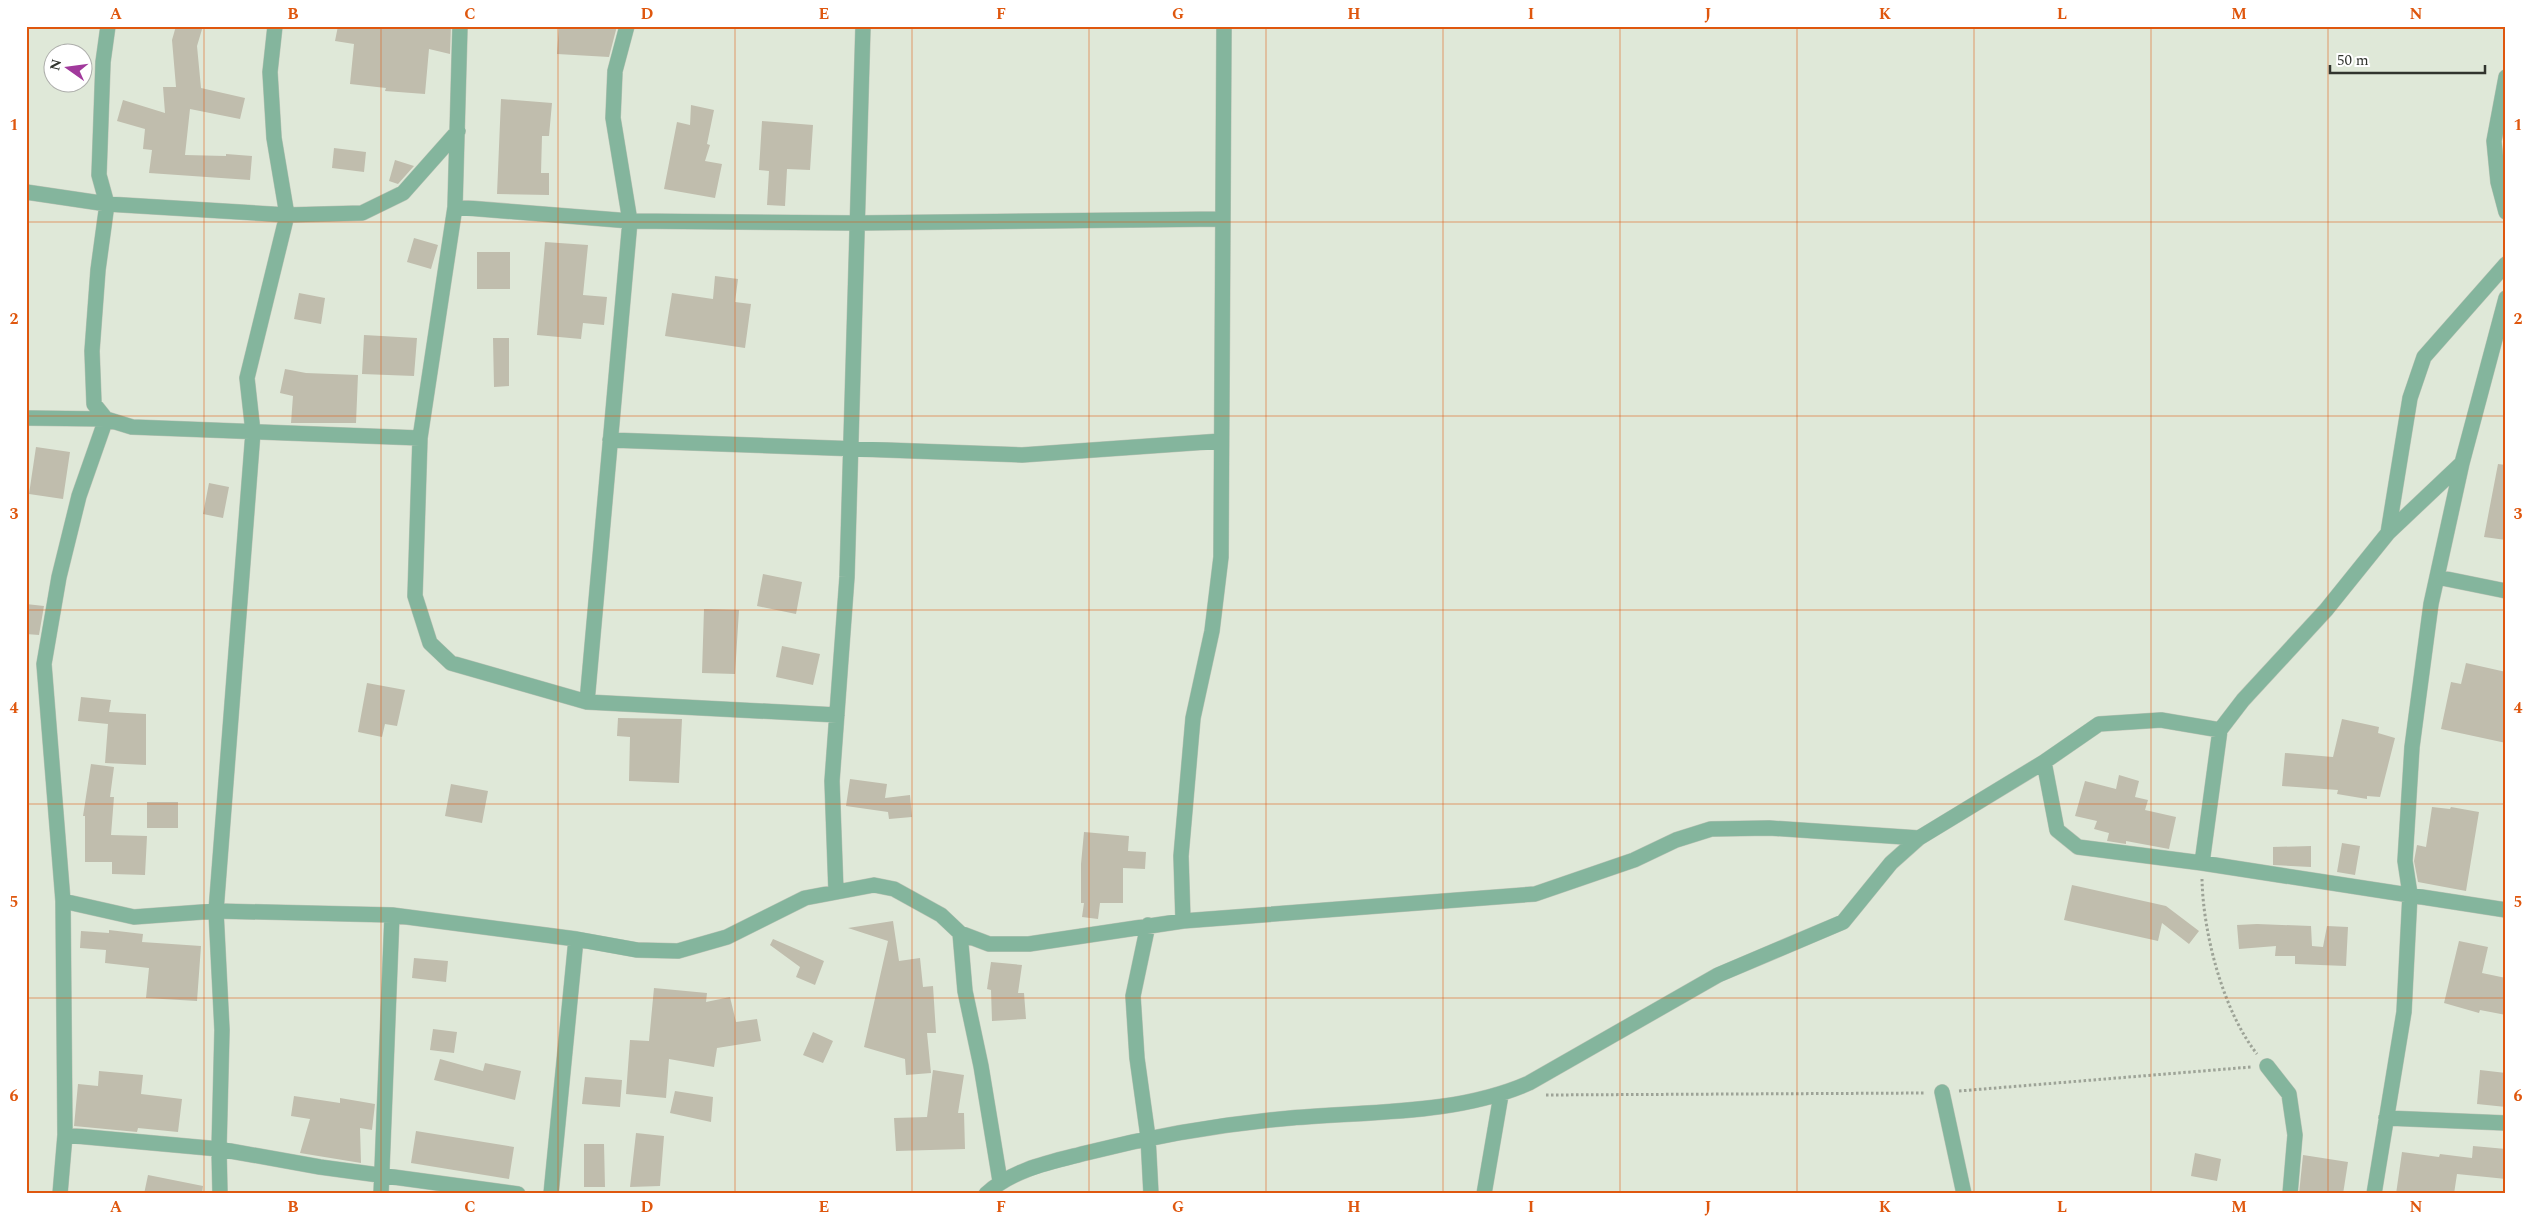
<svg xmlns="http://www.w3.org/2000/svg" width="2532" height="1220" viewBox="0 0 2532 1220" font-family="Spectral,serif">
<style>
.building{fill:#c0bdad}
.lines{fill:none;stroke-linecap:round;stroke-linejoin:round}
.minor-casing{stroke:#bcc4b6;stroke-width:16}
.path{stroke:#9da397;stroke-width:3;stroke-dasharray:2.5 2.5;stroke-linecap:butt}
.minor{stroke:#84b59d;stroke-width:15}
.grid{fill:none;stroke:#df570e;stroke-width:1;stroke-opacity:0.55}
.neatline{fill:none;stroke:#df570e;stroke-width:2}
.grid-label{font-size:16px;text-anchor:middle;font-weight:bold;fill:#df570e}
</style>
<rect width="100%" height="100%" fill="#dfe8d8"/>
<path class="building" d="M 176,26 L 203,26 L 197,46 L 201,88 L 245,98 L 240,119 L 190,109 L 185,155 L 226,156 L 226,154 L 252,156 L 250,180 L 149,173 L 152,150 L 143,149 L 145,129 L 117,121 L 123,100 L 165,113 L 163,87 L 176,87 L 172,40 Z
M 338,26 L 451,26 L 450,54 L 429,49 L 425,94 L 385,91 L 386,88 L 350,84 L 354,44 L 335,41 Z
M 559,26 L 617,26 L 609,57 L 557,54 Z
M 501,99 L 552,103 L 549,136 L 542,136 L 541,173 L 549,173 L 549,195 L 497,194 Z
M 691,105 L 714,110 L 707,144 L 710,145 L 705,161 L 722,164 L 715,198 L 664,189 L 677,122 L 690,125 Z
M 762,121 L 813,125 L 810,170 L 787,169 L 785,206 L 767,205 L 769,171 L 759,170 Z
M 334,148 L 366,152 L 364,172 L 332,168 Z
M 395,160 L 414,166 L 398,184 L 389,181 Z
M 414,238 L 438,245 L 431,269 L 407,262 Z
M 545,242 L 588,245 L 583,295 L 607,297 L 604,325 L 583,323 L 581,339 L 537,335 Z
M 477,252 L 510,252 L 510,289 L 477,289 Z
M 715,276 L 738,279 L 735,302 L 751,304 L 745,348 L 665,336 L 672,293 L 713,299 Z
M 299,293 L 325,298 L 321,324 L 294,319 Z
M 364,335 L 417,338 L 414,376 L 362,374 Z
M 493,338 L 509,338 L 509,386 L 494,387 Z
M 285,369 L 306,373 L 358,375 L 356,423 L 291,423 L 293,396 L 280,393 Z
M 36,447 L 70,452 L 63,499 L 29,494 Z
M 2498,464 L 2506,465 L 2506,540 L 2484,537 Z
M 209,483 L 229,487 L 223,518 L 203,514 Z
M 763,574 L 802,582 L 796,614 L 757,606 Z
M 26,604 L 44,606 L 39,635 L 26,634 Z
M 704,609 L 739,610 L 735,674 L 702,673 Z
M 782,646 L 820,654 L 813,685 L 776,677 Z
M 2466,663 L 2506,672 L 2506,743 L 2441,729 L 2451,682 L 2461,684 Z
M 367,683 L 405,690 L 397,726 L 385,724 L 382,737 L 358,732 Z
M 81,697 L 111,700 L 109,712 L 146,714 L 146,765 L 105,763 L 108,724 L 78,721 Z
M 618,718 L 682,719 L 679,783 L 629,781 L 630,737 L 617,736 Z
M 2342,719 L 2379,727 L 2378,733 L 2395,738 L 2380,797 L 2367,796 L 2367,799 L 2337,794 L 2338,790 L 2282,786 L 2285,753 L 2333,757 Z
M 91,764 L 114,767 L 110,797 L 114,797 L 111,835 L 147,836 L 145,875 L 112,874 L 112,862 L 85,862 L 85,816 L 83,816 Z
M 2119,775 L 2139,781 L 2135,797 L 2148,800 L 2145,810 L 2176,817 L 2169,849 L 2126,841 L 2126,844 L 2107,841 L 2109,833 L 2094,829 L 2097,821 L 2075,816 L 2085,781 L 2116,789 Z
M 850,779 L 887,784 L 885,798 L 910,795 L 912,817 L 889,819 L 888,812 L 846,806 Z
M 451,784 L 488,791 L 482,823 L 445,816 Z
M 147,802 L 178,802 L 178,828 L 147,828 Z
M 2432,807 L 2450,809 L 2451,807 L 2479,812 L 2466,891 L 2418,882 L 2414,861 L 2417,845 L 2426,847 Z
M 1084,832 L 1129,836 L 1128,851 L 1146,852 L 1145,869 L 1123,868 L 1123,903 L 1100,903 L 1098,919 L 1082,917 L 1084,903 L 1081,903 L 1081,864 Z
M 2342,843 L 2360,846 L 2355,875 L 2337,872 Z
M 2311,846 L 2311,867 L 2273,865 L 2273,847 Z
M 2072,885 L 2166,906 L 2199,931 L 2189,944 L 2162,923 L 2158,941 L 2064,920 Z
M 893,921 L 899,961 L 920,958 L 923,987 L 933,986 L 936,1033 L 927,1033 L 931,1073 L 906,1075 L 905,1059 L 864,1047 L 888,941 L 848,928 Z
M 2257,924 L 2311,926 L 2312,946 L 2323,947 L 2327,926 L 2348,927 L 2346,966 L 2295,964 L 2295,956 L 2275,956 L 2276,946 L 2239,949 L 2237,925 Z
M 109,930 L 143,934 L 142,942 L 201,946 L 197,1001 L 146,998 L 149,968 L 105,963 L 106,950 L 80,948 L 81,931 L 109,933 Z
M 773,939 L 824,961 L 815,985 L 796,977 L 800,967 L 770,945 Z
M 2459,941 L 2488,947 L 2482,973 L 2506,978 L 2506,1015 L 2480,1010 L 2479,1013 L 2444,1003 Z
M 414,958 L 448,961 L 446,982 L 412,978 Z
M 991,962 L 1022,965 L 1018,993 L 1024,993 L 1026,1019 L 992,1021 L 991,990 L 987,989 Z
M 654,988 L 707,993 L 706,1002 L 730,997 L 736,1022 L 757,1019 L 761,1041 L 717,1048 L 714,1067 L 669,1059 L 666,1098 L 626,1094 L 630,1040 L 649,1041 Z
M 433,1029 L 457,1032 L 454,1053 L 430,1050 Z
M 813,1032 L 833,1041 L 823,1063 L 803,1055 Z
M 440,1059 L 483,1071 L 485,1063 L 521,1071 L 515,1100 L 434,1080 Z
M 933,1070 L 964,1075 L 958,1113 L 964,1113 L 965,1149 L 896,1151 L 894,1118 L 927,1117 Z
M 2480,1070 L 2506,1073 L 2506,1107 L 2477,1104 Z
M 99,1071 L 143,1075 L 141,1094 L 182,1099 L 178,1132 L 138,1128 L 137,1132 L 74,1126 L 78,1084 L 98,1086 Z
M 585,1077 L 622,1080 L 620,1107 L 582,1104 Z
M 675,1091 L 713,1097 L 711,1122 L 670,1113 Z
M 294,1096 L 340,1103 L 340,1098 L 375,1104 L 372,1130 L 360,1128 L 361,1163 L 300,1153 L 310,1119 L 291,1116 Z
M 416,1131 L 514,1147 L 509,1179 L 411,1163 Z
M 636,1133 L 664,1136 L 660,1186 L 630,1187 Z
M 584,1144 L 604,1144 L 605,1187 L 584,1187 Z
M 2473,1146 L 2506,1149 L 2506,1179 L 2457,1174 L 2454,1194 L 2396,1194 L 2402,1152 L 2439,1157 L 2440,1154 L 2472,1158 Z
M 2195,1153 L 2221,1159 L 2217,1181 L 2191,1176 Z
M 2303,1155 L 2348,1162 L 2343,1194 L 2299,1194 Z
M 148,1175 L 203,1186 L 202,1194 L 144,1194 Z"/>
<g class="lines">
<defs>
<path id="minor" d="M 108,26 L 103,62 L 99,175 L 107,204 L 98,270 L 92,351 L 94,404 L 106,419 L 132,427 L 420,438
M 275,26 L 270,72 L 274,138 L 287,215 L 247,378 L 253,432 L 216,911 L 222,1030 L 219,1149 L 320,1167 L 518,1194
M 460,26 L 455,207 L 420,438 L 415,596 L 430,643 L 451,663 L 587,702 L 837,715
M 2506,77 L 2494,141 L 2498,182 L 2506,212
M 26,192 L 107,204 L 287,215 L 362,213 L 403,193 L 458,131
M 455,207 L 630,221 L 857,223 L 1222,219
M 26,418 L 106,419 L 79,496 L 59,577 L 44,664 L 63,901 L 65,1135 L 60,1194
M 610,440 L 1022,455 L 1221,441
M 2388,533 L 2410,398 L 2424,357 L 2506,264
M 2437,577 L 2506,591
M 587,702 L 630,221 L 613,118 L 615,71 L 627,26
M 2044,762 L 2057,830 L 2078,847 L 2202,863 L 2506,910
M 2202,863 L 2220,730
M 836,892 L 832,781 L 847,577 L 863,26
M 63,901 L 134,917 L 216,911 L 392,915 L 576,939 L 637,950 L 678,951 L 727,937 L 805,898 L 874,885 L 894,889 L 941,915 L 960,933 L 989,944 L 1029,944 L 1183,921 L 1535,894 L 1634,860 L 1676,840 L 1711,829 L 1769,828 L 1919,838
M 1183,921 L 1181,856 L 1193,718 L 1212,631 L 1221,557 L 1224,26
M 1148,925 L 1133,996 L 1137,1058 L 1148,1137 L 1151,1194
M 960,933 L 965,991 L 981,1066 L 1000,1181
M 2267,1066 L 2289,1094 L 2295,1135 L 2290,1194
M 1942,1092 L 1964,1194
M 2386,1118 L 2506,1123
M 65,1135 L 219,1149 L 220,1194
M 381,1194 L 392,915
M 551,1194 L 576,939
M 986,1194 C 1013,1169 1051,1162 1086,1153 C 1153,1136 1222,1124 1291,1118 C 1370,1111 1456,1115 1529,1083 L 1718,975 L 1843,922 L 1891,863 L 1919,838 L 2044,762 L 2099,724 L 2161,720 L 2220,730 L 2243,700 L 2326,610 L 2388,533 L 2462,463
M 1484,1194 L 1501,1095
M 2374,1194 L 2404,1012 L 2410,894 L 2405,861 L 2412,747 L 2431,604 L 2462,463 L 2506,298"/>
</defs>
<use href="#minor" class="minor-casing"/>
<path class="path" d="M 2202,879 C 2203,933 2223,1011 2257,1054
M 1959,1091 L 2251,1067
M 1546,1095 L 1925,1093"/>
<use href="#minor" class="minor"/>
</g>
<path class="grid" d="M 204,26 L 204,1194M 381,26 L 381,1194M 558,26 L 558,1194M 735,26 L 735,1194M 912,26 L 912,1194M 1089,26 L 1089,1194M 1266,26 L 1266,1194M 1443,26 L 1443,1194M 1620,26 L 1620,1194M 1797,26 L 1797,1194M 1974,26 L 1974,1194M 2151,26 L 2151,1194M 2328,26 L 2328,1194M 26,222 L 2506,222M 26,416 L 2506,416M 26,610 L 2506,610M 26,804 L 2506,804M 26,998 L 2506,998"/>
<rect width="2532" height="1220" fill="none" stroke="#ffffff" stroke-width="55"/>
<g transform="translate(68 68) rotate(284)"><circle r="24" fill="#ffffff" stroke="#adaeab"/>
<path d="M0-4L9 19L0 12L-9 19Z" fill="#a1399c"/>
<text y="-8" font-size="14" font-weight="bold" text-anchor="middle" fill="#31342e">N</text>
</g>
<path d="M2330 65v8h155v-8" fill="none" stroke="#31342e" stroke-width="2.5"/>
<text x="2337" y="65" font-size="15" fill="#31342e" stroke="#ffffff" stroke-width="4" paint-order="stroke">50 m</text>
<rect x="28" y="28" width="2476" height="1164" class="neatline"/>
<g class="grid-label">
<text x="116" y="19">A</text>
<text x="293" y="19">B</text>
<text x="470" y="19">C</text>
<text x="647" y="19">D</text>
<text x="824" y="19">E</text>
<text x="1001" y="19">F</text>
<text x="1178" y="19">G</text>
<text x="1354" y="19">H</text>
<text x="1531" y="19">I</text>
<text x="1708" y="19">J</text>
<text x="1885" y="19">K</text>
<text x="2062" y="19">L</text>
<text x="2239" y="19">M</text>
<text x="2416" y="19">N</text>
<text x="14" y="130">1</text>
<text x="2518" y="130">1</text>
<text x="14" y="324">2</text>
<text x="2518" y="324">2</text>
<text x="14" y="519">3</text>
<text x="2518" y="519">3</text>
<text x="14" y="713">4</text>
<text x="2518" y="713">4</text>
<text x="14" y="907">5</text>
<text x="2518" y="907">5</text>
<text x="14" y="1101">6</text>
<text x="2518" y="1101">6</text>
<text x="116" y="1212">A</text>
<text x="293" y="1212">B</text>
<text x="470" y="1212">C</text>
<text x="647" y="1212">D</text>
<text x="824" y="1212">E</text>
<text x="1001" y="1212">F</text>
<text x="1178" y="1212">G</text>
<text x="1354" y="1212">H</text>
<text x="1531" y="1212">I</text>
<text x="1708" y="1212">J</text>
<text x="1885" y="1212">K</text>
<text x="2062" y="1212">L</text>
<text x="2239" y="1212">M</text>
<text x="2416" y="1212">N</text>
</g>
</svg>
